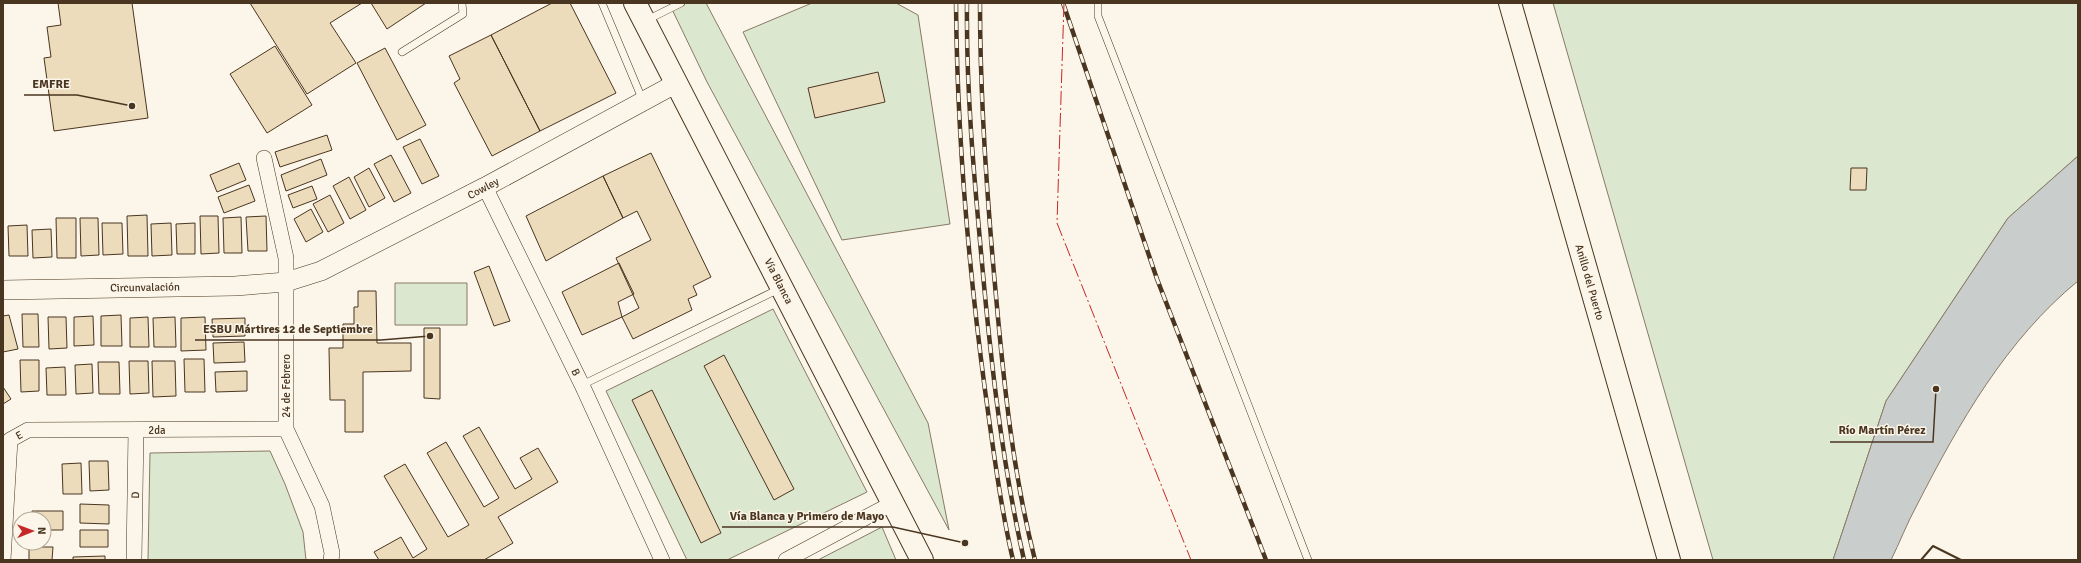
<svg xmlns="http://www.w3.org/2000/svg" width="2081" height="563" viewBox="0 0 2081 563" font-family="Signika,sans-serif">
<style>
.green{fill:#dce7d0;stroke:#887966}
.water{fill:#c9cecd;stroke:#887966}
.building{fill:#ecdcbc;stroke:#4a3520}
.lines{fill:none;stroke-linecap:round;stroke-linejoin:round}
.service-casing{stroke:#4a3520;stroke-width:8}
.minor-casing{stroke:#4a3520;stroke-width:16}
.tertiary-casing{stroke:#4a3520;stroke-width:20}
.primary-casing{stroke:#4a3520;stroke-width:24}
.service{stroke:#fbf6e9;stroke-width:7}
.minor{stroke:#fbf6e9;stroke-width:15}
.tertiary{stroke:#fbf6e9;stroke-width:19}
.primary{stroke:#fbf6e9;stroke-width:22}
.rail-casing{stroke:#4a3520;stroke-width:4.5}
.rail{stroke:#fbf6e9;stroke-width:3;stroke-dasharray:9;stroke-linecap:butt}
.wall{stroke:#4a3520;stroke-width:2}
.power{stroke:#c62828;stroke-width:1;stroke-dasharray:14 3 2 3;stroke-linecap:butt}
.labels{text-anchor:middle;stroke-width:3;stroke-linejoin:round;paint-order:stroke}
.street-label{font-size:11px;fill:#4a3520;stroke:#fbf6e9}
.leader{fill:none;stroke:#4a3520;stroke-width:1.5}
.callout-dot{fill:#4a3520;stroke:#fbf6e9;stroke-width:1.5}
.callout-label{font-size:12px;text-anchor:middle;font-weight:bold;fill:#4a3520;stroke:#fbf6e9;stroke-width:3;stroke-linejoin:round;paint-order:stroke}
</style>
<rect width="100%" height="100%" fill="#fbf6e9"/>
<path class="green" d="M 669,3 L 706,3 L 928,423 L 949,530 L 707,82 Z
M 812,3 L 896,3 L 918,15 L 950,224 L 842,240 L 743,32 Z
M 1553,3 L 2078,3 L 2078,156 L 2008,218 L 1886,401 L 1833,560 L 1713,560 Z
M 395,283 L 467,283 L 467,325 L 395,325 Z
M 773,309 L 867,492 L 727,560 L 687,560 L 606,391 Z
M 270,451 L 285,484 L 303,532 L 306,560 L 148,560 L 150,453 Z
M 882,527 L 896,560 L 818,560 Z"/>
<path class="water" d="M 2078,156 L 2078,281 C 2006,340 1959,423 1917,505 C 1907,523 1900,542 1891,560 L 1833,560 L 1886,401 L 2008,218 Z"/>
<path class="building" d="M 58,3 L 132,3 L 148,118 L 54,131 L 44,58 L 51,57 L 47,27 L 61,25 Z
M 250,3 L 362,3 L 330,23 L 356,63 L 307,94 Z
M 371,3 L 426,3 L 387,29 Z
M 552,3 L 570,3 L 616,93 L 540,131 L 491,35 Z
M 491,35 L 540,131 L 492,156 L 454,83 L 460,79 L 449,56 Z
M 275,46 L 312,105 L 267,133 L 230,74 Z
M 385,48 L 426,125 L 397,140 L 357,63 Z
M 878,72 L 885,102 L 815,118 L 808,88 Z
M 327,135 L 332,150 L 280,167 L 275,152 Z
M 420,139 L 439,176 L 422,184 L 403,147 Z
M 651,153 L 711,277 L 693,286 L 697,295 L 688,299 L 692,310 L 633,339 L 622,317 L 639,308 L 616,258 L 651,240 L 637,211 L 623,218 L 603,176 Z
M 391,155 L 411,193 L 394,202 L 374,164 Z
M 321,159 L 327,175 L 286,191 L 281,175 Z
M 239,163 L 246,180 L 217,192 L 210,175 Z
M 369,168 L 385,198 L 369,207 L 354,177 Z
M 1851,168 L 1867,168 L 1866,190 L 1850,190 Z
M 603,176 L 623,218 L 546,261 L 526,216 Z
M 349,177 L 366,210 L 350,219 L 333,186 Z
M 249,185 L 255,201 L 224,213 L 218,197 Z
M 312,186 L 317,199 L 293,208 L 288,195 Z
M 330,195 L 344,223 L 328,232 L 313,204 Z
M 311,209 L 323,232 L 306,242 L 294,219 Z
M 147,215 L 148,256 L 128,256 L 127,216 Z
M 200,216 L 218,216 L 219,253 L 201,254 Z
M 266,216 L 267,251 L 248,251 L 246,217 Z
M 241,217 L 242,253 L 224,253 L 223,218 Z
M 56,218 L 76,218 L 76,258 L 57,258 Z
M 80,218 L 98,218 L 99,255 L 81,256 Z
M 102,223 L 122,223 L 123,254 L 103,255 Z
M 171,223 L 172,255 L 152,256 L 151,224 Z
M 195,223 L 195,254 L 177,254 L 176,224 Z
M 27,225 L 28,256 L 9,256 L 8,226 Z
M 51,229 L 52,257 L 33,258 L 32,230 Z
M 619,263 L 634,294 L 618,302 L 622,317 L 582,335 L 562,292 Z
M 489,266 L 510,321 L 494,326 L 474,272 Z
M 358,291 L 376,291 L 377,343 L 411,343 L 411,371 L 363,372 L 363,432 L 345,432 L 345,400 L 330,400 L 329,348 L 343,348 L 343,324 L 354,324 L 354,307 L 358,307 Z
M 22,314 L 38,314 L 39,347 L 23,347 Z
M 9,315 L 18,349 L 3,352 L 3,316 Z
M 121,315 L 122,346 L 101,346 L 101,316 Z
M 93,316 L 94,345 L 74,346 L 74,317 Z
M 48,317 L 66,317 L 67,348 L 49,349 Z
M 148,317 L 149,347 L 130,347 L 130,318 Z
M 175,317 L 176,347 L 154,347 L 153,318 Z
M 205,317 L 206,350 L 181,351 L 181,318 Z
M 245,318 L 245,336 L 213,337 L 212,319 Z
M 424,328 L 440,328 L 440,399 L 424,398 Z
M 244,342 L 245,362 L 214,363 L 213,343 Z
M 724,355 L 794,489 L 774,500 L 704,366 Z
M 184,359 L 204,359 L 205,392 L 185,392 Z
M 20,360 L 39,360 L 39,391 L 21,392 Z
M 129,361 L 148,361 L 149,393 L 130,394 Z
M 152,361 L 175,361 L 176,396 L 153,397 Z
M 98,362 L 119,362 L 120,394 L 99,394 Z
M 92,364 L 93,393 L 76,394 L 75,365 Z
M 65,367 L 66,395 L 47,395 L 46,368 Z
M 247,371 L 247,391 L 216,392 L 215,372 Z
M 3,387 L 11,399 L 3,404 Z
M 652,390 L 721,533 L 701,543 L 632,400 Z
M 479,427 L 515,489 L 532,479 L 520,458 L 538,448 L 558,482 L 498,517 L 513,543 L 484,560 L 379,560 L 374,552 L 401,537 L 413,558 L 427,549 L 384,476 L 405,464 L 448,537 L 469,525 L 427,453 L 446,442 L 484,507 L 499,498 L 463,436 Z
M 89,461 L 108,461 L 109,490 L 90,491 Z
M 81,463 L 82,494 L 63,494 L 62,464 Z
M 80,504 L 109,505 L 109,524 L 80,523 Z
M 32,511 L 63,511 L 63,530 L 44,530 L 44,519 L 32,519 Z
M 80,530 L 108,530 L 108,547 L 80,547 Z
M 29,547 L 53,547 L 52,560 L 29,560 Z
M 105,556 L 105,560 L 73,560 L 73,557 Z"/>
<g class="lines">
<defs>
<path id="service" d="M 602,3 L 643,101
M 1098,3 L 1098,16 L 1308,560
M 647,20 L 681,3
M 402,52 L 463,14 L 462,3
M 582,385 L 779,289"/>
<path id="minor" d="M 264,158 L 286,258 L 286,429 L 322,506 L 332,553 L 331,560
M 485,187 L 582,385 L 662,560
M 3,560 L 10,440 L 28,430 L 286,429
M 134,560 L 136,430
M 786,560 L 893,503"/>
<path id="tertiary" d="M 3,290 L 235,286 L 286,282 L 321,271 L 485,187 L 675,84"/>
<path id="primary" d="M 635,3 L 922,560
M 1510,3 L 1669,560"/>
</defs>
<use href="#service" class="service-casing"/>
<use href="#minor" class="minor-casing"/>
<use href="#tertiary" class="tertiary-casing"/>
<use href="#primary" class="primary-casing"/>
<use href="#service" class="service"/>
<use href="#minor" class="minor"/>
<use href="#tertiary" class="tertiary"/>
<use href="#primary" class="primary"/>
<defs>
<path id="rail" d="M 956,3 C 957,132 968,262 985,390 C 993,447 1000,504 1013,560
M 967,3 C 966,90 974,176 982,263 C 991,363 1002,462 1024,560
M 980,3 C 980,101 987,199 996,296 C 1004,385 1013,474 1035,560
M 1063,3 L 1157,279 L 1266,560"/>
</defs>
<use href="#rail" class="rail-casing"/>
<use href="#rail" class="rail"/>
<path class="wall" d="M 1921,560 L 1933,546 L 1961,560"/>
<path class="power" d="M 1064,3 L 1057,223 L 1191,560"/>
</g>
<g class="labels">
<g class="street-label">
<text transform="translate(483 188) rotate(-28)" y="4">Cowley</text>
<text transform="translate(779 281) rotate(63)" y="4">Vía Blanca</text>
<text transform="translate(1590 282) rotate(74)" y="4">Anillo del Puerto</text>
<text transform="translate(145 287) rotate(-1)" y="4">Circunvalación</text>
<text transform="translate(576 372) rotate(64)" y="4">B</text>
<text transform="translate(286 386) rotate(-90)" y="4">24 de Febrero</text>
<text x="157" y="434">2da</text>
<text transform="translate(19 435) rotate(-29)" y="4">E</text>
<text transform="translate(135 495) rotate(-89)" y="4">D</text>
</g>
</g>
<path class="leader" d="M132 106L77 95H24M430 336L381 340H195M1936 389L1933 442H1830M965 543L893 527H722"/>
<g class="callout-dot">
<circle cx="132" cy="106" r="4"/>
<circle cx="430" cy="336" r="4"/>
<circle cx="1936" cy="389" r="4"/>
<circle cx="965" cy="543" r="4"/>
</g>
<g class="callout-label">
<text x="51" y="88">EMFRE</text>
<text x="288" y="333">ESBU Mártires 12 de Septiembre</text>
<text x="1882" y="434">Río Martín Pérez</text>
<text x="807" y="520">Vía Blanca y Primero de Mayo</text>
</g>
<rect width="2081" height="563" fill="none" stroke="#4a3520" stroke-width="8"/>
<g transform="translate(32 531) rotate(89)"><circle r="19" fill="#fbf6e9" stroke="#b4a999"/>
<path d="M0-3L7 15L0 10L-7 15Z" fill="#c62828"/>
<text y="-6" font-size="11" font-weight="bold" text-anchor="middle" fill="#4a3520">N</text>
</g>
</svg>
